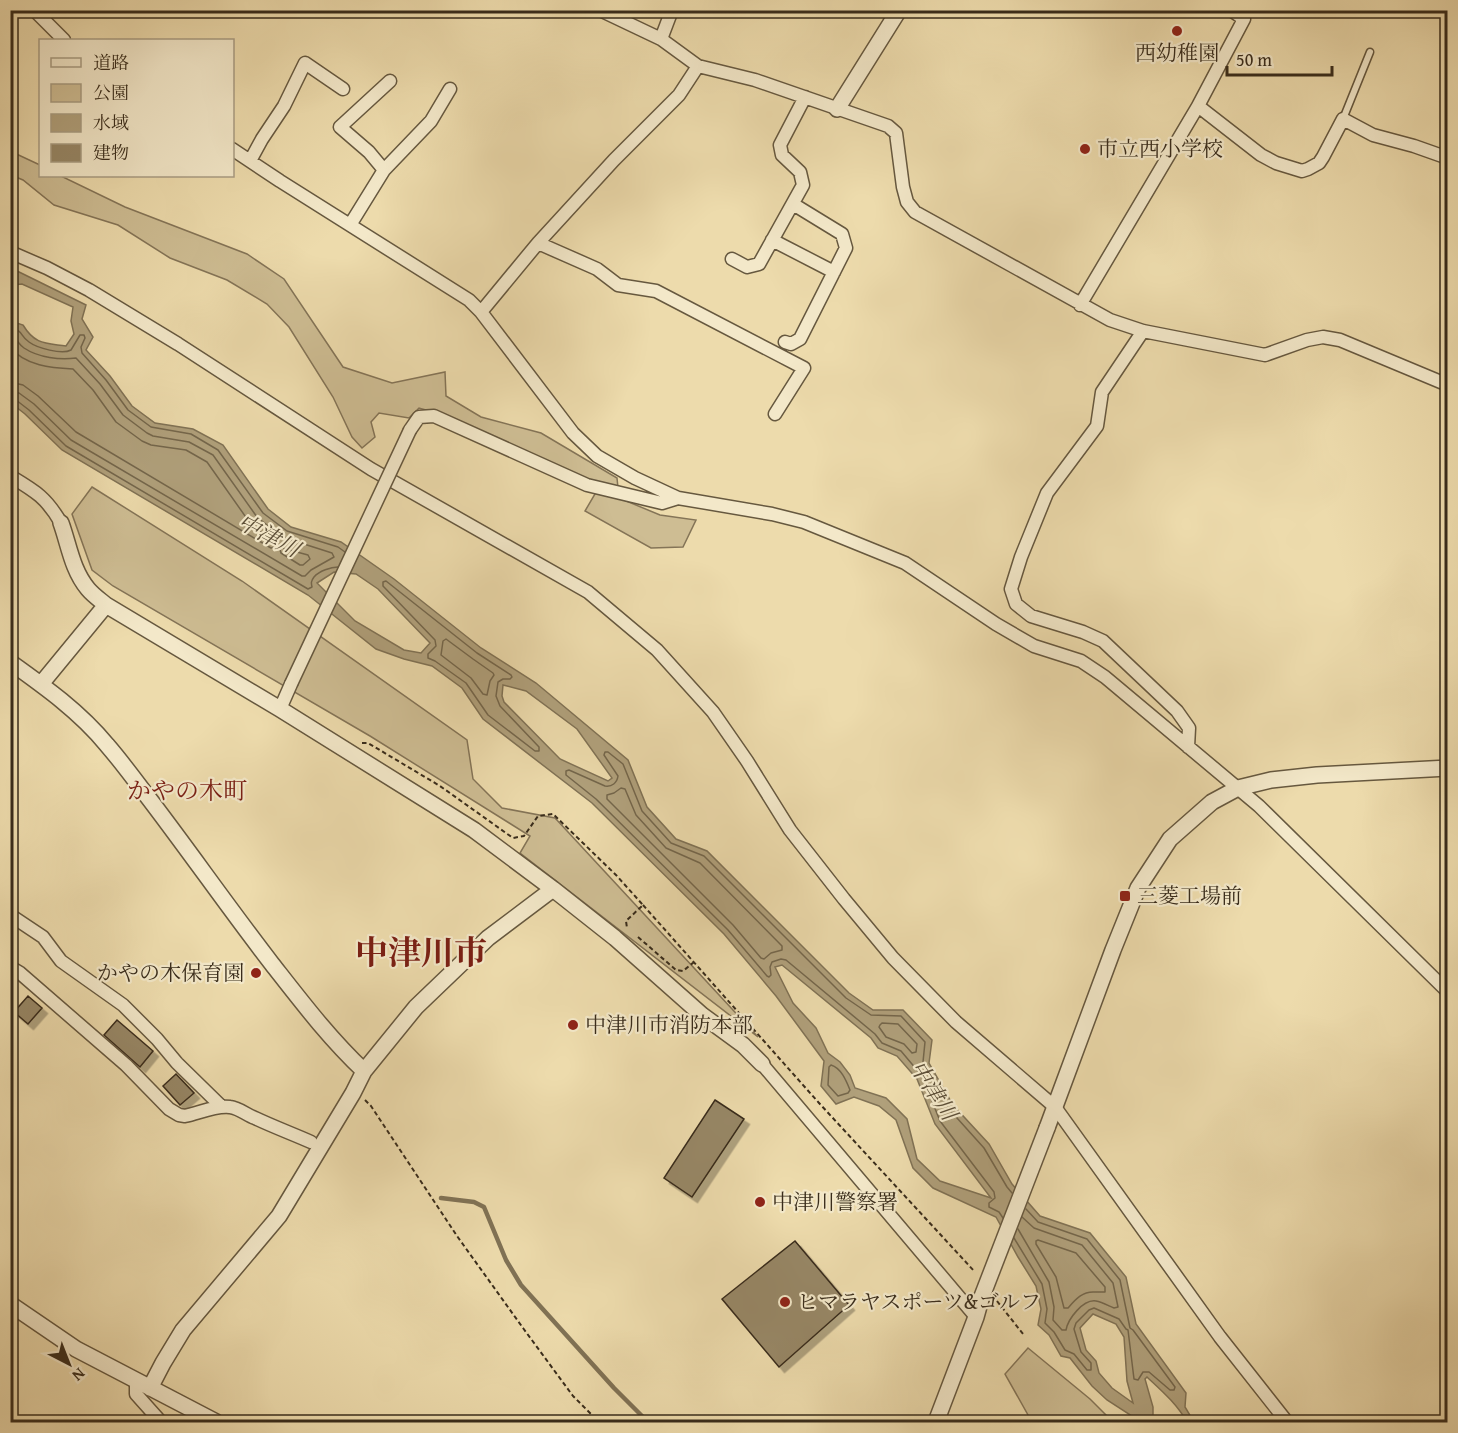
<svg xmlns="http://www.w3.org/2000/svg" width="1458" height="1433" viewBox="0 0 1458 1433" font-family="'Gentium Book Plus','Noto Serif JP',serif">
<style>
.green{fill:#cebd93;stroke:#847457;stroke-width:1.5}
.water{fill:#b0a07b;stroke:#807255;stroke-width:1.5;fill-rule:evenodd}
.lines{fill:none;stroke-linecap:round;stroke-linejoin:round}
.shore{stroke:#74664b;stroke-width:1.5}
.stream{stroke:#807255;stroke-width:4.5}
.building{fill:#978766;stroke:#392c1b;stroke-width:1.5;filter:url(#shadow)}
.service-casing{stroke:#66583f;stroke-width:9}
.minor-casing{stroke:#66583f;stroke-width:15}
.tertiary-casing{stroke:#66583f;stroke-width:18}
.path{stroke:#392c1b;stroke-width:2;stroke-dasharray:4.5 3;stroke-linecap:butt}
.service{stroke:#f3e8c9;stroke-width:6}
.minor{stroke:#f3e8c9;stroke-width:12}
.tertiary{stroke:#f3e8c9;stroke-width:15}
.minor-bridge-casing{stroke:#66583f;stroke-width:15;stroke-linecap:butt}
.tertiary-bridge-casing{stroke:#66583f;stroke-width:18;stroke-linecap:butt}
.minor-bridge{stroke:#f3e8c9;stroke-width:12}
.tertiary-bridge{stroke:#f3e8c9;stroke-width:15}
.poi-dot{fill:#8f2418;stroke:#f3e8c9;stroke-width:2}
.labels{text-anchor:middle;stroke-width:4.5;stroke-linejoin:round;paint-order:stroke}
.poi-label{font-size:21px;fill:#392c1b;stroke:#f3e8c9;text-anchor:start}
.water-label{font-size:22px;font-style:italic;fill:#5d4f38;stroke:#f3e8c9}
.quarter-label{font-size:24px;fill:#7a1f14;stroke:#f3e8c9}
.town-label{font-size:33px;font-weight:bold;fill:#7a1f14;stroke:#f3e8c9}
</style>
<defs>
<filter id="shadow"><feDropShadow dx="5.5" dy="5.5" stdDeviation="0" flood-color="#0004"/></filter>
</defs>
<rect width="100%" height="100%" fill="#eddbac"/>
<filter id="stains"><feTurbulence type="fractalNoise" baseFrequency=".00333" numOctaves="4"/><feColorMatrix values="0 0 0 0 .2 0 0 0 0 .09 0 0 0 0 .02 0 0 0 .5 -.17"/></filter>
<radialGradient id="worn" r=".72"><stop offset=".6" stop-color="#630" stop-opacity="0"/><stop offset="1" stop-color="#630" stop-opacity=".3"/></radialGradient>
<path class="green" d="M 10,151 L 40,165 L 40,176 L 61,176 L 125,207 L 247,254 L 284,279 L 343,367 L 392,383 L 445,372 L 446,396 L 481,417 L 541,433 L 617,478 L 619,498 L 660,515 L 696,520 L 683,547 L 651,548 L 585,511 L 595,494 L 588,481 L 433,412 L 419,408 L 409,418 L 379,413 L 371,422 L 375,437 L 362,448 L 352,437 L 333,397 L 289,327 L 267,304 L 227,280 L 170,258 L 118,225 L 54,205 L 23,180 L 11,175 Z
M 92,487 L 242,581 L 467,740 L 473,779 L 502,808 L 555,818 L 758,1037 L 520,853 L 530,836 L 370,736 L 113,586 L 92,570 L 72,514 Z
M 1028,1348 L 1090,1399 L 1113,1422 L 1032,1422 L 1005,1374 Z"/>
<path class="water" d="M 11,268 L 86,305 L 82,319 L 93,337 L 86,350 L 110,376 L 132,406 L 155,423 L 193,429 L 223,445 L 268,509 L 291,527 L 341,542 L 394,579 L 481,648 L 536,683 L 628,760 L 647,807 L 676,839 L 707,851 L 849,993 L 873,1010 L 903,1010 L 932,1040 L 929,1063 L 953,1105 L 989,1144 L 1012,1184 L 1040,1216 L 1090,1233 L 1126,1277 L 1136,1324 L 1186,1393 L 1185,1407 L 1194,1422 L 1187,1422 C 1177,1404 1162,1391 1147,1377 L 1145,1379 L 1153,1407 L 1153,1416 L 1163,1422 L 1141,1422 L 1107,1400 L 1092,1386 L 1070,1358 L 1061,1356 L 1049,1335 L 1038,1325 L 1041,1309 L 1036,1286 L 1018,1257 L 996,1217 L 933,1188 L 913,1168 L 896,1120 L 879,1106 L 854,1097 L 836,1104 L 821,1086 L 824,1061 L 776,996 L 724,934 L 592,803 L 483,719 L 462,688 L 432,666 L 404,659 L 376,649 L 308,595 L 62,450 L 25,414 L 11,403 L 11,321 L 23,325 C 35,345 46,343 66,346 L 74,334 L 71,321 L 73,307 L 22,284 L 13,285 L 11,284 ZM 334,572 L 356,574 L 378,589 L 430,643 L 421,653 L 404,650 L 355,621 L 317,583 ZM 503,685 L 526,691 L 577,729 L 612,778 L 608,781 L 560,759 L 504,702 L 502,696 ZM 782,965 L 871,1038 L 878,1048 L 897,1056 L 917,1079 L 935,1124 L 991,1198 L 940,1181 L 917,1159 L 907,1119 L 886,1098 L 855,1088 L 850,1075 L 840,1062 L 828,1053 L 816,1028 L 793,1003 L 775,967 ZM 1093,1314 L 1116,1324 L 1124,1337 L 1127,1381 L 1133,1403 L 1112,1388 L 1099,1373 L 1096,1361 L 1086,1350 L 1080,1328 Z"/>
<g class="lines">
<path class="shore" d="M 10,327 C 25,332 19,335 29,342 C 37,348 62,355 71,350 L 80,335 L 84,335 L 85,338 L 81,347 L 82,353 L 106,380 L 128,410 L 151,427 L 191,434 L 218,450 L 263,513 L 287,531 L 338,547 L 345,552
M 10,335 C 17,338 18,344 24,348 C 39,358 60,360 76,358 L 100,384 L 123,415 L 147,433 L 153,436 L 189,442 L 213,455 L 257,517 L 282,537 L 332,553 L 334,557 L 311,570 L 305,576 L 302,576 L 71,440 L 34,404 L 19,393 L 10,391
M 10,347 C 25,366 52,368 73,369 L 93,390 L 116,422 L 142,441 L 151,445 L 186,450 L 207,462 L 250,523 L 275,543 L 275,547 L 271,548 L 76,432 L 38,396 L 23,385 L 10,382
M 10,399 L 16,400 L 29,410 L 66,446 L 308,589 L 312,587 C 311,583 311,581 314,577 C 319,571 331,567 338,567
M 282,548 L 308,555 L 310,559 L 303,565 L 300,565 L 281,553 L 280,550 Z
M 386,581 L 477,653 L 511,675 L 512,677 L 510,679 L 503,679 L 498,682 L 496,696 L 500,706 L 539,747 L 539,751 L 535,751 L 488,715 L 466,683 L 435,661 L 428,658 L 428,654 L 436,646 L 435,640 L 383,586 L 383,582 Z
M 446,639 L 473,659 L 493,673 L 494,675 L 490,681 L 487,695 L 483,694 L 471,678 L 441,655 L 443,641 Z
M 621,788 L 625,789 L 636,815 L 666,848 L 700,863 L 782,946 L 782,950 L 771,953 L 764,959 L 761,958 L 733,925 L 607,799 L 607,795 L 614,793 Z
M 882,1023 L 898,1024 L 917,1044 L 916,1052 L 912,1053 L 904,1044 L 886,1037 L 879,1027 L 880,1025 Z
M 831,1065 C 841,1068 846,1080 850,1090 L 848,1093 L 838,1096 L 828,1085 L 829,1067 Z
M 1003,1218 L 999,1212 L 989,1207 L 989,1203 L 995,1198 L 994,1192 L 940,1121 L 922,1076 L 901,1051 L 882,1043 L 875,1034 L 786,960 L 781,959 L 772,962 L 770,967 L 771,975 L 769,977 L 767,976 L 728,930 L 596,799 L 566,775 L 566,771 L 569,770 L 605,786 C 612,787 617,783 618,776 L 604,755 L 605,752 L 608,752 L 623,764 L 642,811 L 671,843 L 704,856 L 846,998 L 871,1015 L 901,1016 L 925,1042 L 923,1062 L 924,1067 L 948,1108 L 984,1148 L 1007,1187 L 1012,1193
M 1018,1229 L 1049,1282 L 1054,1307 L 1053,1320 L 1062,1330 L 1066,1330 C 1068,1319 1083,1299 1096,1301 C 1102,1302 1109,1306 1114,1308 L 1118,1307 L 1113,1283 L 1082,1245 L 1034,1228 L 1022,1217
M 1014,1238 L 1042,1284 L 1047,1309 L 1045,1323 L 1054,1332 L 1065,1350 L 1074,1354 L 1087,1370 L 1091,1370 L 1091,1363 L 1081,1352 L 1074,1329 L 1076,1323 L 1089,1310 L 1094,1308 L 1119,1319 L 1126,1329 L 1128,1330 L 1134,1379 L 1138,1380 L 1143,1372 L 1149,1372 L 1170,1390 L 1174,1390 L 1175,1387 L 1133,1330 L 1130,1328 L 1120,1280 L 1087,1239 L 1038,1222 L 1026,1209
M 1038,1240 L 1076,1253 L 1105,1287 L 1105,1292 C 1102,1292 1098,1292 1095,1292 C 1082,1291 1075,1300 1068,1308 L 1064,1308 L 1056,1277 L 1036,1244 L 1036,1241 Z"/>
<path class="stream" d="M 441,1198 L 474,1202 L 484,1207 L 506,1260 L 521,1285 L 614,1388 L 648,1422"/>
</g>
<path class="building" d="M 28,996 L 42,1008 L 28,1024 L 14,1012 Z
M 117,1020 L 153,1051 L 140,1067 L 104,1035 Z
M 176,1074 L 194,1093 L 180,1105 L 163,1086 Z
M 715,1100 L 744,1119 L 692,1197 L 664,1178 Z
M 795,1241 L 849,1305 L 779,1367 L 722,1299 Z"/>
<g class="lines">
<defs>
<path id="service" d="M 1343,119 L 1370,52"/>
<path id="minor" d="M 34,10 L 64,40
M 600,10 L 661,39 L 698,66 L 755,80 L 888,126 L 896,133 L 903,187 L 907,202 L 915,212 L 1110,320 L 1143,331 L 1265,355 L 1307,340 L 1323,337 L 1340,340 L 1448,385
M 661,39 L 672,10
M 1198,106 L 1244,19 L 1231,10
M 232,149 L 280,181 L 469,300 L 481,312 L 573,433 L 597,456 L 635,478 L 678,498 L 772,514 L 804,522 L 905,563 L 996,624 L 1034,646 L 1081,661 L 1105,677 L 1259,806 L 1448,992
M 250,161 L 262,139 L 284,106 L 305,63 L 343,89
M 384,170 L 369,152 L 340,127 L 390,81
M 350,225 L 384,170 L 431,121 L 450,89
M 772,240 L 834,272
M 538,243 L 597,269 L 618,285 L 656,291 L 804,368 L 775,414
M 10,252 L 47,268 L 89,290 L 178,344 L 371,469 L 588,592 L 657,650 L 713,712 L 747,761 L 790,830 L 844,899 L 893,958 L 956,1022 L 1055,1107 L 1220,1337 L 1287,1422
M 732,259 L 747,267 L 759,264 L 803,185 L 800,172 L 782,155 L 780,145 L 805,97
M 1080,305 L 1198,106 L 1261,155 L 1276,163 L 1302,171 L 1308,169 L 1319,163 L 1323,157 L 1343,119 L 1373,135 L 1414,146 L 1448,158
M 481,312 L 538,243 L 614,160 L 679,95 L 698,66
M 1143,331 L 1102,392 L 1097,426 L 1047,493 L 1021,557 L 1011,589 L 1016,604 L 1031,616 L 1083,632 L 1103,641 L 1177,711 L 1189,728 L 1188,747
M 785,342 L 791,344 L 800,339 L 846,248 L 842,234 L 793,204
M 410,430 L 419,417 L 434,416 L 587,485 L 662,503 L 678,498
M 10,476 C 35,491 46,497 61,523
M 280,709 L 291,684
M 10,915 L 43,937 L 61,961 L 123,1005 L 157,1039 L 177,1063 L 222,1107
M 10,967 L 20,973 L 126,1065 L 169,1109 L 179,1115 L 185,1116 C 199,1113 216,1105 230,1107 C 239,1108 247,1115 255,1118 C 274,1127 293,1134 311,1142
M 762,1064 L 976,1317
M 136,1381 L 136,1394 L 161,1422"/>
<path id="tertiary" d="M 837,109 L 899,10
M 61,523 C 69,545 72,570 88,589 C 93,595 100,600 106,605 L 280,709 L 474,830 L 553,889 L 615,938 L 702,1015 L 743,1045 L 762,1064
M 10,662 C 45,687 80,712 107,745 C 120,760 132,776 144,792 C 187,848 228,907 272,964 C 301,1001 329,1038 364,1071
M 41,684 L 106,605
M 1047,1128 L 1113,950 L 1138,888 L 1170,839 L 1212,802 L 1238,788 L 1271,780 L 1317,775 L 1448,768
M 10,1304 L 76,1349 L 216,1422
M 150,1388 L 163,1363 L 183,1330 L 279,1216 L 353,1093 L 364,1071 L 416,1007 L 488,938 L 553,889
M 936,1422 L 976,1317 L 981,1299"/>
</defs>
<use href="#service" class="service-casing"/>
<use href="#minor" class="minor-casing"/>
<use href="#tertiary" class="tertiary-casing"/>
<path class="path" d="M 362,743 L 368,743 L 440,786 L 513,838 L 524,836 L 538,816 L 553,814 L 616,875 L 643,905 L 626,921 L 627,928
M 643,905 L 819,1103 L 975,1272
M 638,937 L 676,970 L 683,971 L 694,962
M 365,1100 L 371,1106 L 457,1236 L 523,1328 L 573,1396 L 599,1422
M 997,1301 L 1023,1334"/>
<use href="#service" class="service"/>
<use href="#minor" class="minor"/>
<use href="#tertiary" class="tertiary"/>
<defs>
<path id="minor-bridge" d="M 291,684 L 410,430"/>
<path id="tertiary-bridge" d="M 981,1299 L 1047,1128"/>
</defs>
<use href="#minor-bridge" class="minor-bridge-casing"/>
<use href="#tertiary-bridge" class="tertiary-bridge-casing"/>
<use href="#minor-bridge" class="minor-bridge"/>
<use href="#tertiary-bridge" class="tertiary-bridge"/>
</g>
<g class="poi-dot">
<circle cx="1177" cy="31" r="6"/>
<circle cx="1085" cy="149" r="6"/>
<rect x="1119" y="890" width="12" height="12" rx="3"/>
<circle cx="256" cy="973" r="6"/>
<circle cx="573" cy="1025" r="6"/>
<circle cx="760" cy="1202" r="6"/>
<circle cx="785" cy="1302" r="6"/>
</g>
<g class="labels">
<g class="poi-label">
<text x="1177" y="60" text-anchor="middle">西幼稚園</text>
<text x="1097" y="156">市立西小学校</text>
<text x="1137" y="903">三菱工場前</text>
<text x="244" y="980" text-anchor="end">かやの木保育園</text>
<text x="585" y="1032">中津川市消防本部</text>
<text x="772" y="1209">中津川警察署</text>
<text x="797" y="1309">ヒマラヤスポーツ&amp;ゴルフ</text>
</g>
<g class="water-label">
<text transform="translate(269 535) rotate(28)" y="8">中津川</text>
<text transform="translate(934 1090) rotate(57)" y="8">中津川</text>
</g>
<g class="quarter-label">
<text x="187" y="799">かやの木町</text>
</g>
<g class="town-label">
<text x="421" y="964">中津川市</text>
</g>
</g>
<rect width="1458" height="1433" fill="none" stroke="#eddbac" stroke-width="36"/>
<rect x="12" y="12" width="1434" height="1409" fill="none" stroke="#392c1b" stroke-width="3"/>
<rect x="18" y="18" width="1422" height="1397" fill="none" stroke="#392c1b" stroke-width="1.5"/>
<rect x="39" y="39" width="195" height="138" fill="#f3e8c9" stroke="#a99d83" stroke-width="1.5"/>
<rect x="51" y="58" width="30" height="9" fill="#f3e8c9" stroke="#a99d83" stroke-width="1.5"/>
<text x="93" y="69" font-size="18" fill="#392c1b">道路</text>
<rect x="51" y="84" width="30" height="18" fill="#cebd93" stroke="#a99d83" stroke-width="1.5"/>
<text x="93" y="99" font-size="18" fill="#392c1b">公園</text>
<rect x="51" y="114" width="30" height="18" fill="#b0a07b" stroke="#a99d83" stroke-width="1.5"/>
<text x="93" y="129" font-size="18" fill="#392c1b">水域</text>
<rect x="51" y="144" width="30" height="18" fill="#978766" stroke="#a99d83" stroke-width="1.5"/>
<text x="93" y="159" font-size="18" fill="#392c1b">建物</text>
<g transform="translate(69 1364) rotate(138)" stroke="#f3e8c9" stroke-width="4.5" paint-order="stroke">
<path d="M0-4.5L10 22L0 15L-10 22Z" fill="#392c1b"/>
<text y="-9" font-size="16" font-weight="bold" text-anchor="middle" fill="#392c1b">N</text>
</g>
<path d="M1227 66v9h105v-9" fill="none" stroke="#392c1b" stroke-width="3"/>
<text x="1236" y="66" font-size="18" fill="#392c1b" stroke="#f3e8c9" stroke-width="4.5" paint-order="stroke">50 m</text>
<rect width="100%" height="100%" filter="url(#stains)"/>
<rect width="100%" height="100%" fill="url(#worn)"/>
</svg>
